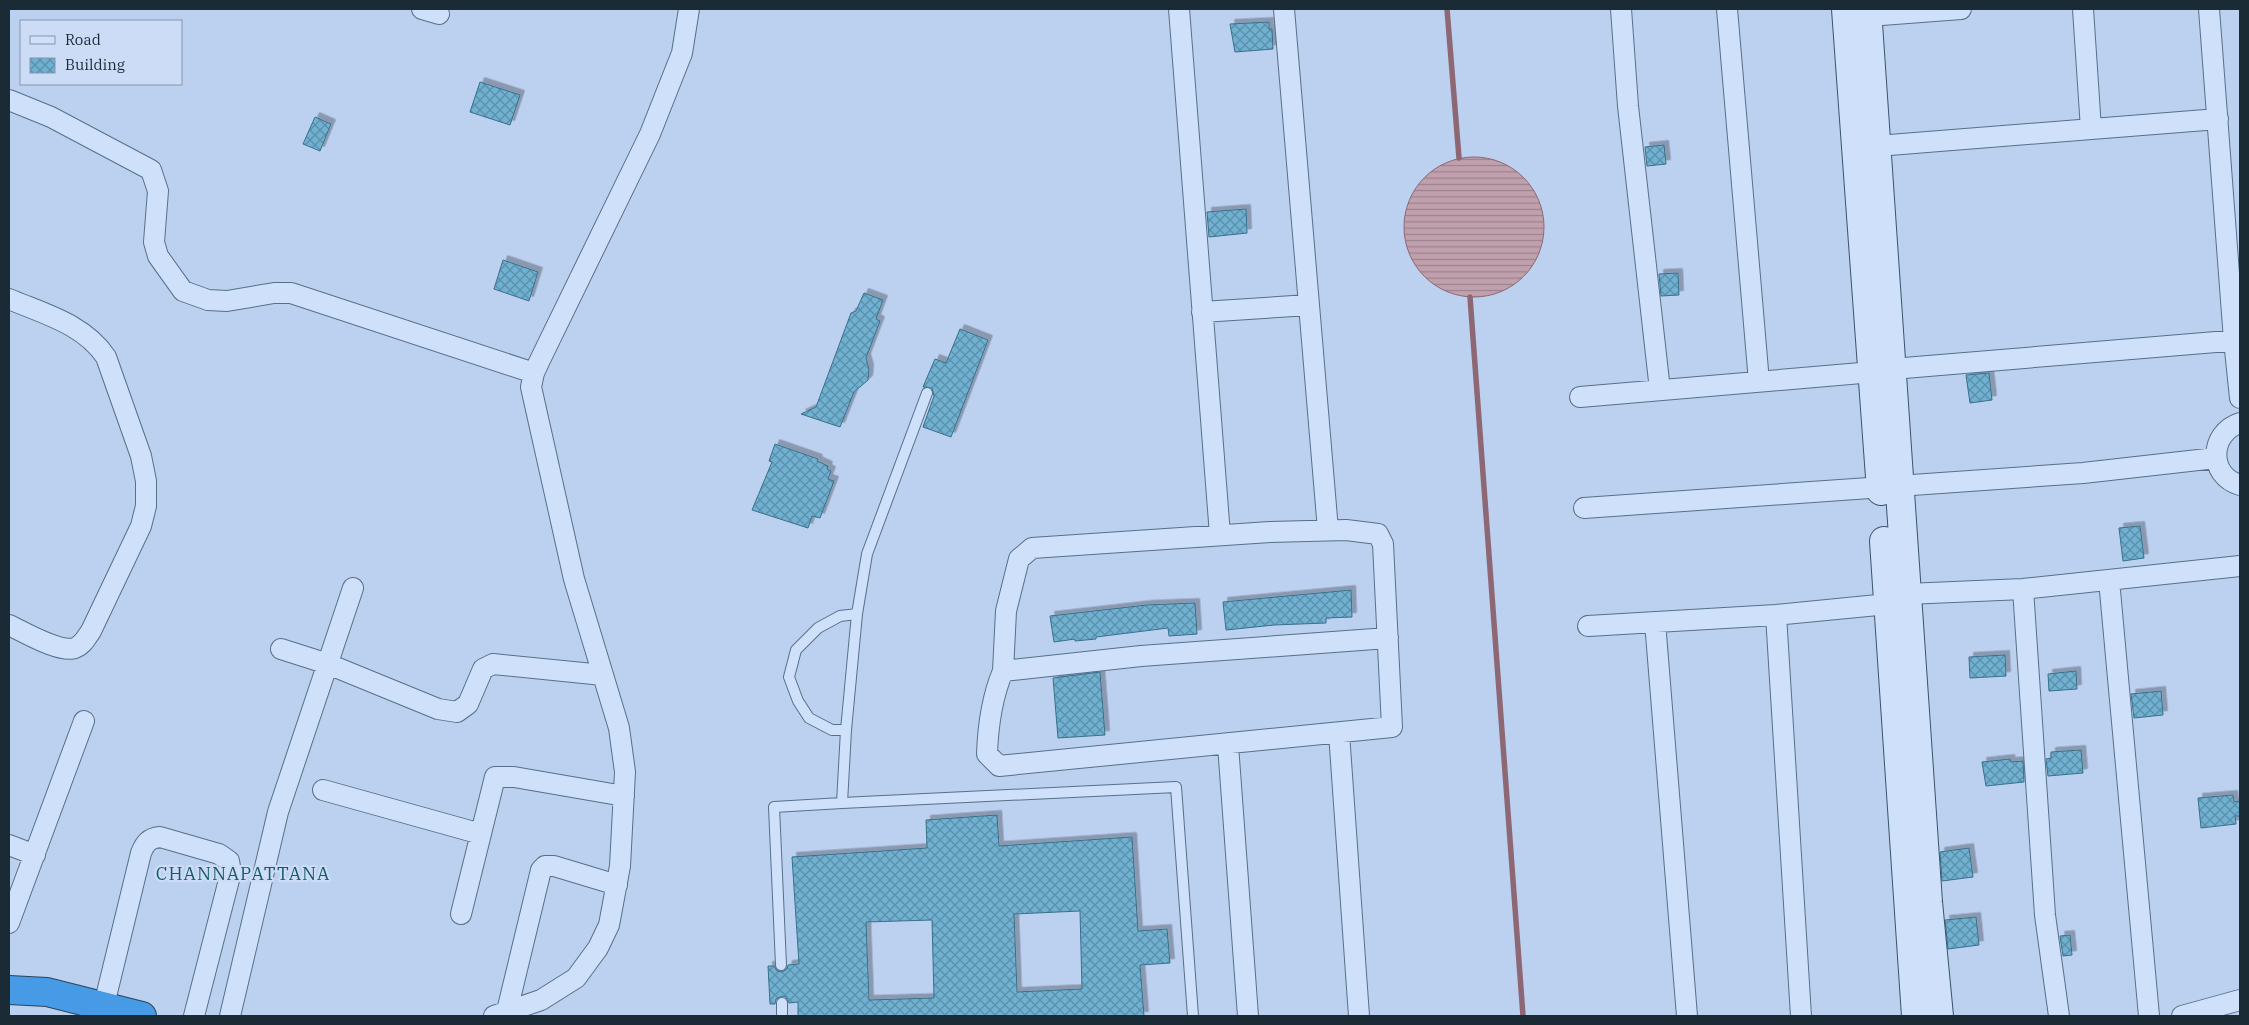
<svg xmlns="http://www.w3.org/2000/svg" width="2249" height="1025" viewBox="0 0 2249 1025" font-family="'IBM Plex Serif',serif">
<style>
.water{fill:url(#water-rules);stroke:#8e6774}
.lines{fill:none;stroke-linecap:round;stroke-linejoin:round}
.stream{stroke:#8e6774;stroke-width:5.5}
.building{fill:url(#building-cross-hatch);stroke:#397089;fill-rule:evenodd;filter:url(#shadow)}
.lane-casing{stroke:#557188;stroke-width:12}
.street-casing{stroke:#557188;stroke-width:22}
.secondary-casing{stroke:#38556a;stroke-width:30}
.highway-casing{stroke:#2a4555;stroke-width:30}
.lane{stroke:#cfe0fb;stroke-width:10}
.street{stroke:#cfe0fb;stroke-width:20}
.secondary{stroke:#cfe0fb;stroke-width:28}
.highway{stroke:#469ae6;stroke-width:28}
.labels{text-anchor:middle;stroke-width:4.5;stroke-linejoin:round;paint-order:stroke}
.quarter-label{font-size:18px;letter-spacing:1px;fill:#175c65;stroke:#ccdcf7}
</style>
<defs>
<pattern id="water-rules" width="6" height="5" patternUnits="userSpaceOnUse" patternTransform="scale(1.25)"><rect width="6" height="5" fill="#c1a0ad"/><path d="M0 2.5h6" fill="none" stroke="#9c838e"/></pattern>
<pattern id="building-cross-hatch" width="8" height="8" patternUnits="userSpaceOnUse" patternTransform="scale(1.25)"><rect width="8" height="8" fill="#6fb0d1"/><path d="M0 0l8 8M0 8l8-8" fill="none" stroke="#5a8faa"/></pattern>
<filter id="shadow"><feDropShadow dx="4.5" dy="-4.5" stdDeviation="0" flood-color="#0004"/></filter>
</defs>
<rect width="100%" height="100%" fill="#bcd0f0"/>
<path class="water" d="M1404 227a70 70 0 1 1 140 0a70 70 0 1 1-140 0Z"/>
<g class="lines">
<path class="stream" d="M 1447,9 L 1459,158
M 1470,297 L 1523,1016"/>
</g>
<path class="building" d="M 1269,22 L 1269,29 L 1272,29 L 1273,49 L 1235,52 L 1230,24 Z
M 480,82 L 520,95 L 510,125 L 470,112 Z
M 315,117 L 331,124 L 320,151 L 303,144 Z
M 1664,145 L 1666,164 L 1647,166 L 1645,147 Z
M 1246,209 L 1247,233 L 1209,237 L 1207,212 Z
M 503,260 L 538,272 L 529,301 L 494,289 Z
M 1678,273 L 1679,295 L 1661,296 L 1659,274 Z
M 864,293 L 883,300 L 876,319 L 880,321 L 866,358 L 869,369 L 868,380 L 854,392 L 840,427 L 801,414 L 816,407 L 851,313 L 856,311 Z
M 960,329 L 988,340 L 951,437 L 923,427 L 934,396 L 932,388 L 923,387 L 935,359 L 946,363 Z
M 1989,373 L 1992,400 L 1970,403 L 1966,375 Z
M 775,444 L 818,459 L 817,461 L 828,466 L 827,469 L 831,471 L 828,479 L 834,481 L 820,518 L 812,516 L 808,528 L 752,510 L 772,462 L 769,461 Z
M 2140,526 L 2144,558 L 2123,561 L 2119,528 Z
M 1351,590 L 1352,617 L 1326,618 L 1326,623 L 1274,625 L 1226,630 L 1223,602 Z
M 1195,603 L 1197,634 L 1169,636 L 1168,628 L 1096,637 L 1096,639 L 1075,641 L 1075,639 L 1054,642 L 1050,616 L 1147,605 Z
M 2005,655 L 2006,676 L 1970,678 L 1969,657 Z
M 2076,671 L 2077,689 L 2049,691 L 2048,674 Z
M 1100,672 L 1105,735 L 1058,738 L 1053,678 Z
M 2161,691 L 2163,715 L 2134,718 L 2131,694 Z
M 2081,750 L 2083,773 L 2048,776 L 2046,759 L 2051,758 L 2051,752 Z
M 2010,759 L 2011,762 L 2023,761 L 2024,782 L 1986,786 L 1982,762 Z
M 2233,795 L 2234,802 L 2240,801 L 2240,816 L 2235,816 L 2236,824 L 2201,828 L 2198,798 Z
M 997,815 L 999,846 L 1132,837 L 1138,931 L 1167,929 L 1170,963 L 1140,965 L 1144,1016 L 798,1016 L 798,1002 L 789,1003 L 786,997 L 782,996 L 776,999 L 775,1004 L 770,1004 L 768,966 L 774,966 L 777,971 L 782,972 L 787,969 L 788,965 L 799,964 L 792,857 L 927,848 L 926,820 ZM 1080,911 L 1082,989 L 1017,992 L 1014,914 ZM 932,920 L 934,998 L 869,1000 L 866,922 Z
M 1969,848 L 1973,877 L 1942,881 L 1940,852 Z
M 1976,917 L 1979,945 L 1948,949 L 1945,920 Z
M 2070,935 L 2072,955 L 2063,956 L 2060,936 Z"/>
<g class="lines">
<defs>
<path id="lane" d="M 846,730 L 832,730 L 809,718 L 798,701 L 789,677 L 796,650 L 818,628 L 840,616 L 857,614
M 842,803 L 1176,787 L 1193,1016
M 781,965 L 774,807 L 842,803 L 846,730 L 857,614 L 867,554 L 927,393
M 782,1003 L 782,1016"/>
<path id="street" d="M 422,9 L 439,14
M 1179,9 L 1220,535
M 1284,9 L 1328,530
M 1621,9 L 1628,106 L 1660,390
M 1727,9 L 1759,382
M 2083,9 L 2091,129
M 2209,9 L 2234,340 L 2240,398
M 1855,17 L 1961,9
M 9,100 L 51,117 L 151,170 L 158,191 L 154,242 L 158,256 L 183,291 L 208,300 L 227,301 L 274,293 L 291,293 L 534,373
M 1877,146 L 2218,119
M 9,299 C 44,314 84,324 106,357 L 141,456 L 146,481 L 146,506 L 141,526 L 91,631 C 86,638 83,645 75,648 C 59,653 24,632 9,625
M 1202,312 L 1309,305
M 1892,369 L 2240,340
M 1580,397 L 1873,372
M 2240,423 C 2209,433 2208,476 2240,485
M 1584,508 L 2083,473 L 2216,458
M 2109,580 L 2149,1016
M 2023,589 L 2045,915 L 2059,1016
M 1907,594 L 2023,589 L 2240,566
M 1776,615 L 1801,1016
M 1655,622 L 1687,1016
M 1588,626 L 1776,615 L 1888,604
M 281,649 L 328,664 L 438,709 L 457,712 L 468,704 L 483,669 L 493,664 L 603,675
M 1003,671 L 1006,611 L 1019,559 L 1032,548 L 1270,532 L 1346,530 L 1378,534 L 1383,544 L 1392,727 L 999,766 L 987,754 C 988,725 992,697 1003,671 L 1141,656 L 1388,638
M 1339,733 L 1359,1016
M 1228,745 L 1248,1016
M 323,790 L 481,834
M 9,845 L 35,855
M 461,914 L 495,777 L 514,777 L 624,796
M 9,923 L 84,721
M 104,1005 L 141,853 C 145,843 149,838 160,837 L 219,854 L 229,861 L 231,872 L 194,1016
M 507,1011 L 541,870 L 545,866 L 554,866 L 617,885
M 230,1016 L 278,812 L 353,588
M 494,1016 L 541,1000 L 576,978 L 598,948 L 609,925 L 620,866 L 625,772 L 619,728 L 574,579 L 531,387 L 534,373 L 540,360 L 650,134 L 682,53 L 689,9
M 2182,1016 L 2240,1000"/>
<path id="secondary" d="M 1846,9 L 1881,491
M 1867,9 L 1928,902 L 1939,1016
M 1884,541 L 1916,1016"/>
<path id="highway" d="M 9,990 L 47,992 L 142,1016"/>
</defs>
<use href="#lane" class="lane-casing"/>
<use href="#street" class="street-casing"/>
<use href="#secondary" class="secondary-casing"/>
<use href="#highway" class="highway-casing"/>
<use href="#lane" class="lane"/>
<use href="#street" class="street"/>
<use href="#secondary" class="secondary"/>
<use href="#highway" class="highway"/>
</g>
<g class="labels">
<g class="quarter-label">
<text x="243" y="880">CHANNAPATTANA</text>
</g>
</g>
<rect width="2249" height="1025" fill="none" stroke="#1a2b36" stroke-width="20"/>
<rect x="20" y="20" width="162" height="65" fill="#ccdcf7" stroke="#8595aa"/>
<rect x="30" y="36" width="25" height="8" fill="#cfe0fb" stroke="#8595aa"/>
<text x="65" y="45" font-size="15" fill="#1a2b36">Road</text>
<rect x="30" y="58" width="25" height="15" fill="url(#building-cross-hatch)" stroke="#8595aa"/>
<text x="65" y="70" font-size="15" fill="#1a2b36">Building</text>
</svg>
